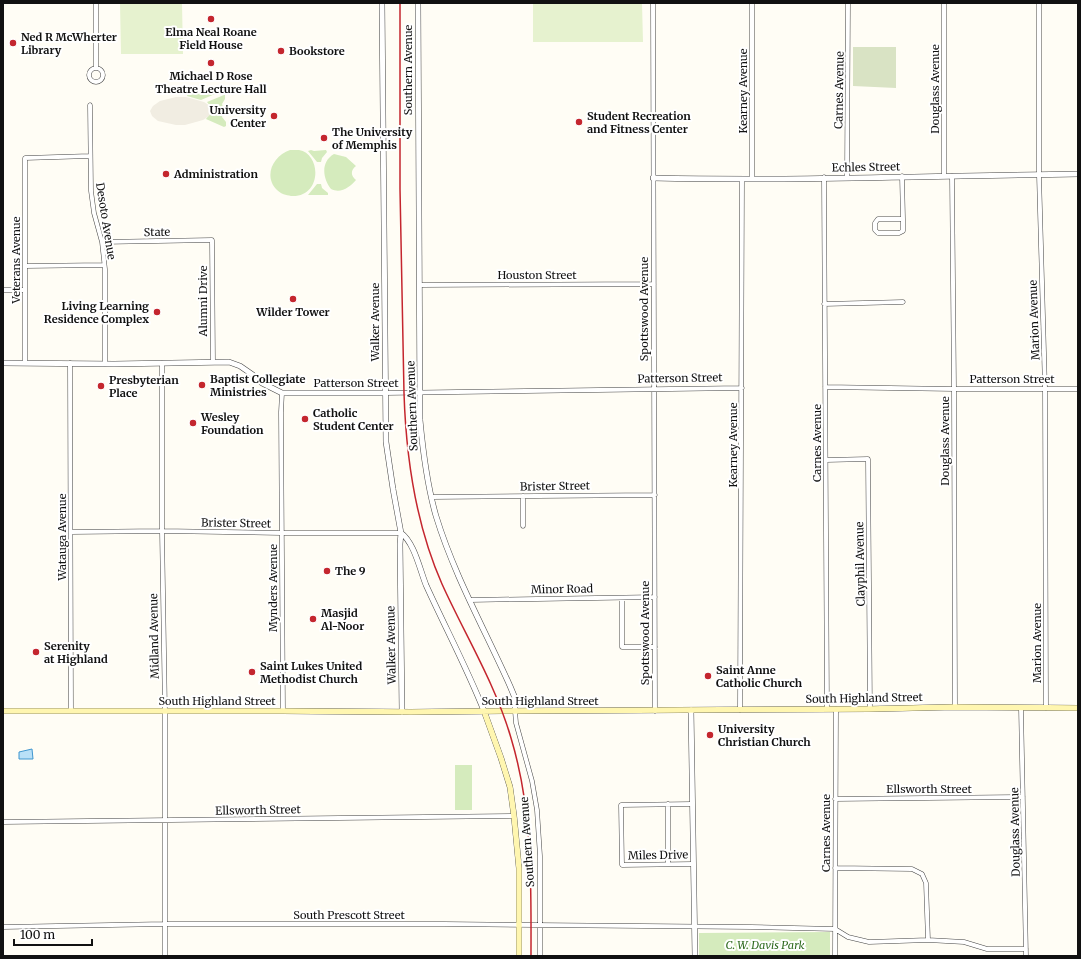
<svg xmlns="http://www.w3.org/2000/svg" width="1081" height="959" viewBox="0 0 1081 959" font-family="Merriweather,serif">
<style>
.green{fill:#d5ebbd}
.cemetery{fill:#d9e3c4}
.pitch{fill:#e6f2cf}
.plaza{fill:#f1ede2}
.water{fill:#b9e0f7;stroke:#3f96cf}
.lines{fill:none;stroke-linecap:round;stroke-linejoin:round}
.minor-casing{stroke:#444;stroke-width:5}
.tertiary-casing{stroke:#444;stroke-width:6}
.secondary-casing{stroke:#333;stroke-width:6}
.minor{stroke:#fff;stroke-width:4}
.tertiary{stroke:#fff;stroke-width:5}
.secondary{stroke:#fff6b0;stroke-width:5.5}
.rail{stroke:#c4262e;stroke-width:1.5}
.poi-dot{fill:#c4262e;stroke:#fff;stroke-width:1.5}
.labels{text-anchor:middle;stroke-width:4;stroke-linejoin:round;paint-order:stroke}
.poi-label{font-size:11px;font-weight:bold;fill:#111;stroke:#fff;text-anchor:start}
.street-label{font-size:11px;fill:#111;stroke:#fff}
.park-label{font-size:11px;font-style:italic;fill:#2f6b1f;stroke:#fff}
</style>
<rect width="100%" height="100%" fill="#fffdf5"/>
<path class="green" d="M 215,92 L 215,94 L 201,100 L 187,96 L 188,93 Z
M 224,95 L 225,95 L 225,99 L 222,104 L 224,110 L 222,117 L 226,122 L 226,126 L 224,127 L 206,119 L 212,111 L 211,107 L 207,102 Z
M 290,150 C 293,150 296,150 299,150 C 322,154 322,198 291,196 C 286,195 281,194 277,190 C 263,176 273,156 290,150 Z
M 311,150 L 314,151 L 326,150 L 327,152 L 322,158 L 321,162 L 317,162 L 308,151 Z
M 334,154 L 346,157 L 356,166 C 351,170 350,175 356,180 C 350,187 341,194 331,189 C 323,179 320,162 334,154 Z
M 317,184 L 321,184 L 322,188 L 328,193 L 328,195 L 308,195 Z
M 455,765 L 472,765 L 472,810 L 455,810 Z
M 830,932 L 830,956 L 699,956 L 699,933 Z"/>
<path class="cemetery" d="M 853,47 L 896,47 L 896,88 L 853,86 Z"/>
<path class="pitch" d="M 120,3 L 182,3 L 183,54 L 121,54 Z
M 533,3 L 642,3 L 643,42 L 533,42 Z"/>
<path class="plaza" d="M 176,97 L 186,97 L 204,102 L 210,106 L 212,111 L 209,116 L 203,120 L 185,125 L 176,125 L 158,121 L 152,116 L 150,111 L 153,106 L 160,101 Z"/>
<path class="water" d="M 32,749 L 33,759 L 19,759 L 19,752 Z"/>
<g class="lines">
<defs>
<path id="minor" d="M 96,3 L 96,68
M 653,3 L 655,711
M 1039,3 L 1039,175 L 1045,388 L 1046,708
M89 75a7 7 0 1 1 14 0a7 7 0 1 1-14 0Z
M 90,105 L 91,191 L 94,213 L 102,242 L 105,269 L 105,364
M 902,176 L 903,219 L 878,219 L 875,223 L 875,230 L 878,233 L 899,233 L 903,231 L 903,219
M 944,176 L 944,3
M 952,176 L 954,389 L 955,707
M 824,177 L 827,709
M 847,177 L 848,3
M 752,179 L 752,3
M 102,242 L 212,240 L 213,362
M 25,266 L 104,265
M 421,285 L 654,284
M 3,290 L 25,290
M 824,304 L 903,302
M 25,363 L 25,158 L 90,156
M 70,363 L 71,711
M 162,363 L 162,531 L 165,711 L 165,956
M 825,387 L 954,389 L 1078,389
M 282,393 L 281,412 L 283,711
M 385,393 L 742,388
M 826,460 L 868,459 L 870,709
M 523,496 L 523,526
M 432,497 L 655,495
M 71,532 L 162,531 L 281,533 L 401,533
M 622,598 L 622,647 L 655,647
M 470,600 L 655,597
M 1021,708 L 1026,956
M 740,710 L 742,179
M 515,711 L 516,723 L 532,781 L 537,810 L 540,856 L 540,956
M 835,799 L 1023,797
M 668,804 L 668,864
M 692,804 L 621,805 L 622,865 L 693,864
M 3,822 L 514,816
M 835,868 L 912,869 L 922,874 L 926,883 L 928,940
M 3,927 L 165,924 L 444,924 L 751,927 L 835,929 L 848,937 L 869,942 L 928,940 L 964,942 L 987,949 L 1026,949
M 835,956 L 836,709"/>
<path id="tertiary" d="M 382,3 L 386,442 L 393,489 L 401,533 L 400,544 L 402,712
M 418,3 L 420,420 C 423,452 427,485 436,516 C 454,575 485,630 510,686 L 515,698 L 515,711
M 653,178 C 795,181 936,176 1078,174
M 3,363 L 114,364 L 229,362 L 240,366 L 253,375 L 262,383 L 282,393 L 385,393
M 401,533 C 414,542 420,570 426,585 C 445,627 467,668 484,711
M 691,710 L 695,956"/>
<path id="secondary" d="M 3,711 L 283,711 L 411,712 L 502,711 L 870,709 L 955,707 L 1078,708
M 484,711 L 501,758 L 510,787 L 514,816 L 519,868 L 519,956"/>
</defs>
<use href="#minor" class="minor-casing"/>
<use href="#tertiary" class="tertiary-casing"/>
<use href="#secondary" class="secondary-casing"/>
<use href="#minor" class="minor"/>
<use href="#tertiary" class="tertiary"/>
<use href="#secondary" class="secondary"/>
<path class="rail" d="M 400,3 L 400,189 L 404,393 C 406,458 415,523 442,584 C 465,635 495,683 511,738 C 533,811 531,880 531,956"/>
</g>
<g class="poi-dot">
<circle cx="211" cy="19" r="4"/>
<circle cx="13" cy="43" r="4"/>
<circle cx="281" cy="51" r="4"/>
<circle cx="211" cy="63" r="4"/>
<circle cx="274" cy="116" r="4"/>
<circle cx="579" cy="122" r="4"/>
<circle cx="324" cy="138" r="4"/>
<circle cx="166" cy="174" r="4"/>
<circle cx="293" cy="299" r="4"/>
<circle cx="157" cy="312" r="4"/>
<circle cx="202" cy="385" r="4"/>
<circle cx="101" cy="386" r="4"/>
<circle cx="305" cy="419" r="4"/>
<circle cx="193" cy="423" r="4"/>
<circle cx="327" cy="571" r="4"/>
<circle cx="313" cy="619" r="4"/>
<circle cx="36" cy="652" r="4"/>
<circle cx="252" cy="672" r="4"/>
<circle cx="708" cy="676" r="4"/>
<circle cx="710" cy="735" r="4"/>
</g>
<g class="labels">
<g class="poi-label">
<text x="211" y="36" text-anchor="middle">Elma Neal Roane<tspan x="211" dy="13">Field House</tspan></text>
<text x="21" y="41">Ned R McWherter<tspan x="21" dy="13">Library</tspan></text>
<text x="289" y="55">Bookstore</text>
<text x="211" y="80" text-anchor="middle">Michael D Rose<tspan x="211" dy="13">Theatre Lecture Hall</tspan></text>
<text x="266" y="114" text-anchor="end">University<tspan x="266" dy="13">Center</tspan></text>
<text x="587" y="120">Student Recreation<tspan x="587" dy="13">and Fitness Center</tspan></text>
<text x="332" y="136">The University<tspan x="332" dy="13">of Memphis</tspan></text>
<text x="174" y="178">Administration</text>
<text x="149" y="310" text-anchor="end">Living Learning<tspan x="149" dy="13">Residence Complex</tspan></text>
<text x="293" y="316" text-anchor="middle">Wilder Tower</text>
<text x="210" y="383">Baptist Collegiate<tspan x="210" dy="13">Ministries</tspan></text>
<text x="109" y="384">Presbyterian<tspan x="109" dy="13">Place</tspan></text>
<text x="313" y="417">Catholic<tspan x="313" dy="13">Student Center</tspan></text>
<text x="201" y="421">Wesley<tspan x="201" dy="13">Foundation</tspan></text>
<text x="335" y="575">The 9</text>
<text x="321" y="617">Masjid<tspan x="321" dy="13">Al-Noor</tspan></text>
<text x="44" y="650">Serenity<tspan x="44" dy="13">at Highland</tspan></text>
<text x="260" y="670">Saint Lukes United<tspan x="260" dy="13">Methodist Church</tspan></text>
<text x="716" y="674">Saint Anne<tspan x="716" dy="13">Catholic Church</tspan></text>
<text x="718" y="733">University<tspan x="718" dy="13">Christian Church</tspan></text>
</g>
<g class="street-label">
<text transform="translate(408 70) rotate(-90)" y="4">Southern Avenue</text>
<text transform="translate(935 89) rotate(-90)" y="4">Douglass Avenue</text>
<text transform="translate(839 90) rotate(-89)" y="4">Carnes Avenue</text>
<text transform="translate(743 91) rotate(-90)" y="4">Kearney Avenue</text>
<text transform="translate(866 167) rotate(-1)" y="4">Echles Street</text>
<text transform="translate(106 221) rotate(81)" y="4">Desoto Avenue</text>
<text transform="translate(157 232) rotate(-1)" y="4">State</text>
<text transform="translate(16 260) rotate(-90)" y="4">Veterans Avenue</text>
<text x="537" y="279">Houston Street</text>
<text transform="translate(203 301) rotate(-90)" y="4">Alumni Drive</text>
<text transform="translate(644 309) rotate(-90)" y="4">Spottswood Avenue</text>
<text transform="translate(1034 320) rotate(-92)" y="4">Marion Avenue</text>
<text transform="translate(375 322) rotate(-90)" y="4">Walker Avenue</text>
<text transform="translate(680 378) rotate(-1)" y="4">Patterson Street</text>
<text x="1012" y="383">Patterson Street</text>
<text x="356" y="387">Patterson Street</text>
<text transform="translate(412 406) rotate(-92)" y="4">Southern Avenue</text>
<text transform="translate(945 441) rotate(-90)" y="4">Douglass Avenue</text>
<text transform="translate(817 443) rotate(-90)" y="4">Carnes Avenue</text>
<text transform="translate(733 445) rotate(-90)" y="4">Kearney Avenue</text>
<text transform="translate(555 486) rotate(-1)" y="4">Brister Street</text>
<text transform="translate(236 523) rotate(1)" y="4">Brister Street</text>
<text transform="translate(62 537) rotate(-90)" y="4">Watauga Avenue</text>
<text transform="translate(860 564) rotate(-91)" y="4">Clayphil Avenue</text>
<text transform="translate(273 588) rotate(-90)" y="4">Mynders Avenue</text>
<text transform="translate(562 589) rotate(-1)" y="4">Minor Road</text>
<text transform="translate(645 633) rotate(-90)" y="4">Spottswood Avenue</text>
<text transform="translate(154 636) rotate(-91)" y="4">Midland Avenue</text>
<text transform="translate(1037 643) rotate(-90)" y="4">Marion Avenue</text>
<text transform="translate(391 645) rotate(-91)" y="4">Walker Avenue</text>
<text transform="translate(864 698) rotate(-1)" y="4">South Highland Street</text>
<text x="217" y="705">South Highland Street</text>
<text x="540" y="705">South Highland Street</text>
<text x="929" y="793">Ellsworth Street</text>
<text transform="translate(258 810) rotate(-1)" y="4">Ellsworth Street</text>
<text transform="translate(1015 832) rotate(-91)" y="4">Douglass Avenue</text>
<text transform="translate(826 833) rotate(-90)" y="4">Carnes Avenue</text>
<text transform="translate(527 842) rotate(-94)" y="4">Southern Avenue</text>
<text transform="translate(658 855) rotate(-1)" y="4">Miles Drive</text>
<text x="349" y="919">South Prescott Street</text>
</g>
<g class="park-label">
<text x="765" y="949">C. W. Davis Park</text>
</g>
</g>
<rect width="1081" height="959" fill="none" stroke="#111111" stroke-width="8"/>
<path d="M14 939v6h78v-6" fill="none" stroke="#111111" stroke-width="2"/>
<text x="20" y="939" font-size="12" fill="#111111" stroke="#ffffff" stroke-width="3" paint-order="stroke">100 m</text>
</svg>
